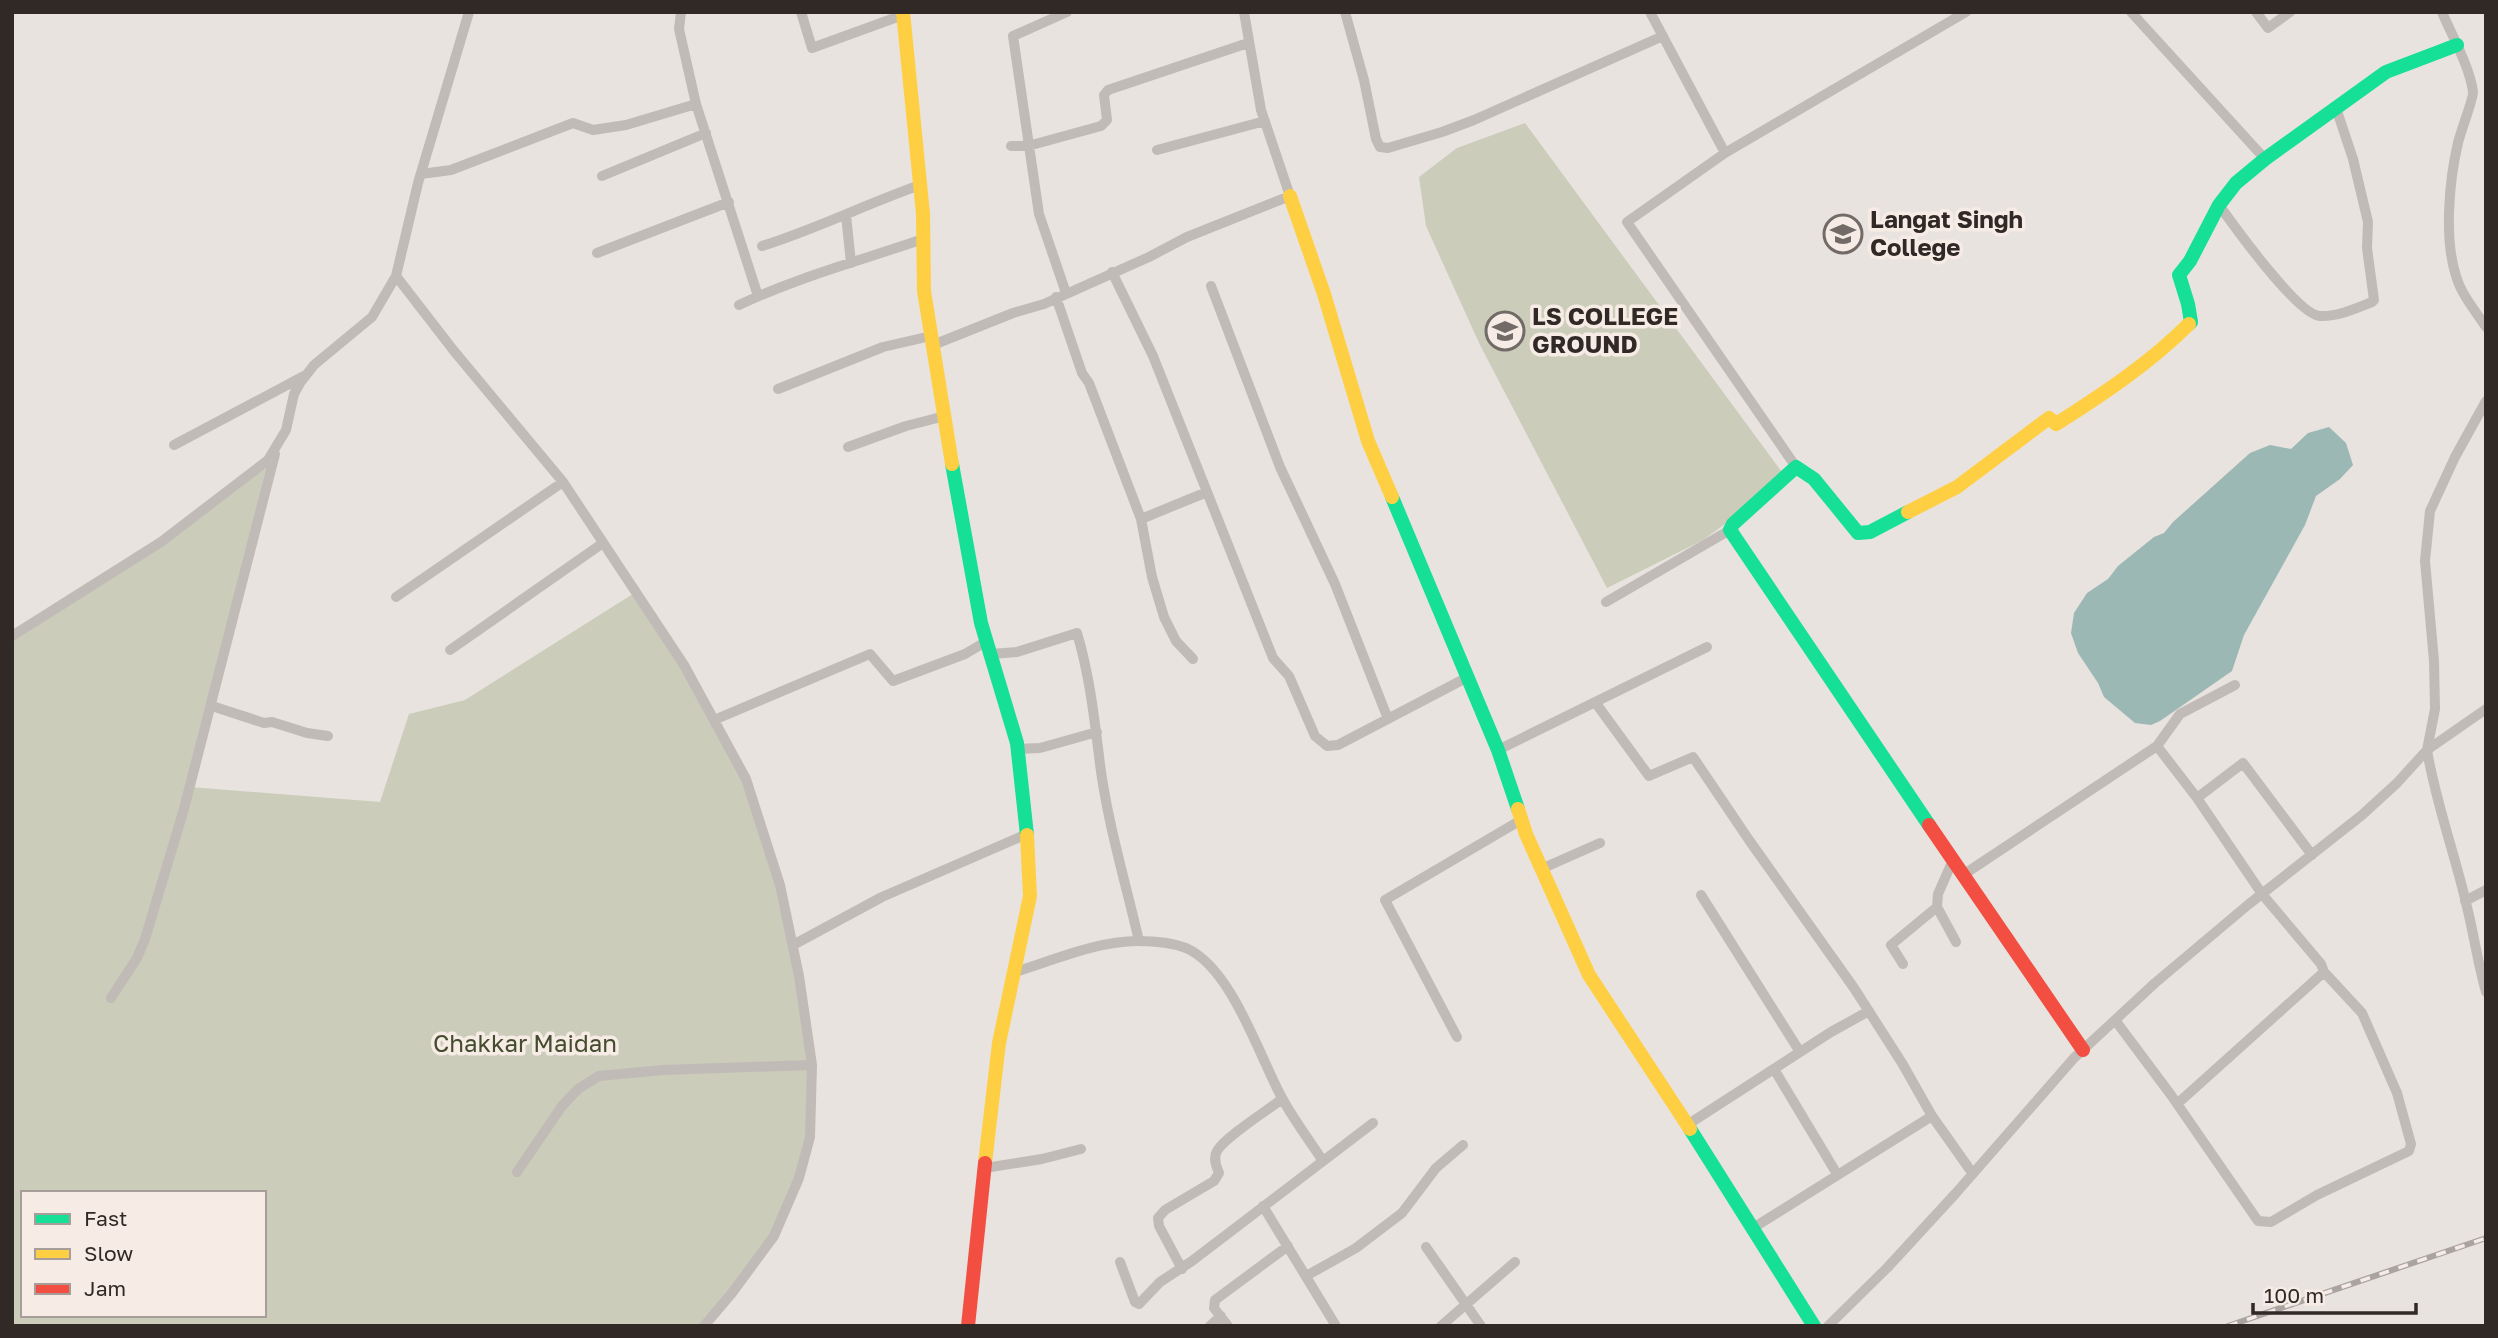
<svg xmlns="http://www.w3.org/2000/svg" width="2498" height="1338" viewBox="0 0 2498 1338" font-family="'Golos Text',sans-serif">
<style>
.green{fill:#cbccba;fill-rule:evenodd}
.water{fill:#9cb8b5}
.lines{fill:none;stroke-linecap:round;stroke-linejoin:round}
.street{stroke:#c1bbb7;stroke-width:10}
.fast{stroke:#16e098;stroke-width:14}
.slow{stroke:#ffcf43;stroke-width:14}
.jam{stroke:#f24e42;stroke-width:14}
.rail-casing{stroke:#a9a4a1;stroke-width:6}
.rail{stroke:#f6ece5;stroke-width:3.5;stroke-dasharray:10;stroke-linecap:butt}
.labels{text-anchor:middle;stroke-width:7;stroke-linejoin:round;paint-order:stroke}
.poi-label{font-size:24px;font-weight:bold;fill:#312926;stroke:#f6ece5;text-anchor:start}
.park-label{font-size:24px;fill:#444c2e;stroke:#f6ece5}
</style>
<rect width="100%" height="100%" fill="#e8e3de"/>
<path class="green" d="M 1525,123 L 1787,479 L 1703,540 L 1607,588 L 1480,345 L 1426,226 L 1419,177 L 1457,148 Z
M 268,460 L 190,787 L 380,802 L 409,714 L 465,700 L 636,592 L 746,779 L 780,885 L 812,1065 L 810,1137 L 774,1236 L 704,1326 L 12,1326 L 12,638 L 161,542 ZM 23,1193 L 264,1193 L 264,1315 L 23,1315 Z"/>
<path class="water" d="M 2329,427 L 2346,443 L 2353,465 L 2340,479 L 2316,496 L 2305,525 L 2244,635 L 2232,671 L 2160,721 L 2151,725 L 2135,723 L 2104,697 L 2098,683 L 2078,653 L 2071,633 L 2074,613 L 2087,593 L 2108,579 L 2118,566 L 2154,537 L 2164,533 L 2173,522 L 2250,453 L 2270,445 L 2291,449 L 2308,433 Z"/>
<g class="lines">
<path class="street" d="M 681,12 L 679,29 L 696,104 L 758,296
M 801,12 L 812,48 L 903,15
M 1345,12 L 1364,80 L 1376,139 L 1380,147 L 1388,148 L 1442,132 L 1474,120 L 1663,36
M 1650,12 L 1725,153
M 2131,12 L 2265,159
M 2256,12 L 2268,28 L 2290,12
M 2442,12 C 2452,36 2470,67 2473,92 C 2474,97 2460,133 2458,143 C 2449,181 2444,239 2456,276 C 2461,294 2476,312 2486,327
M 1011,146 L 1028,146 L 1101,126 L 1107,120 L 1104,95 L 1108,90 L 1248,43
M 1157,150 L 1265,121
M 421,174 L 451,170 L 573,123 L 593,130 L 626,125 L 696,104
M 602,176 L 706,133
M 2219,205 C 2234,226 2298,315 2320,316 C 2337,317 2357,308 2372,302 L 2374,300 L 2367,248 L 2368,222 L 2353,159 L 2336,108
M 846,215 L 851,263
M 762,246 C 816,229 866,204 920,185
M 597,253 L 729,202
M 1112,272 L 1153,356 L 1273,658 L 1289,676 L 1315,736 L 1327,746 L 1338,745 L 1466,678
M 396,276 L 454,351 L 563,482 L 684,665 L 746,779 L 780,885 L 799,976 L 812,1065 L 810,1137 L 799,1178 L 774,1236 L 732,1293 L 704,1326
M 1211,286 L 1280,467 L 1335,584 L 1388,719
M 1066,293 L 1039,214 L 1013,36 L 1067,12
M 1056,297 L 1082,373 L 1089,383 L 1141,519 L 1152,577 L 1164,617 L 1176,641 L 1193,659
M 739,305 C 798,277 862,260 923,239
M 933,345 L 1013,313 L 1044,304 L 1149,257 L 1187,237 L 1290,196 L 1261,110 L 1244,12
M 778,389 L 883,347 L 931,336
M 174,445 L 304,376
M 848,447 L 906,426 L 945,416
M 1796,467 L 1627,222 L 1725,153 L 1966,12
M 1141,519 L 1207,492
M 396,597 L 563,482
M 1606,602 L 1730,530
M 12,636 L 161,542 L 268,460 L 286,430 L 294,394 L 300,383 L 314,365 L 372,317 L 396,276 L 418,183 L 469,12
M 450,650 L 603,543
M 991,654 L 1017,652 L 1077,633 C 1089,673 1094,715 1099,756 C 1106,818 1125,880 1139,941
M 1595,702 L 1649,776 L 1693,757 L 1749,840 L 1854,988 L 1902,1063 L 1932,1116 L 1973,1174
M 212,706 L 264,723 L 272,722 L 307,733 L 328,736
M 2486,709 L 2427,750 C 2436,804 2455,854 2467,907 C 2474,935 2478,964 2486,992
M 714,720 L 870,654 L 893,681 L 965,654 L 987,641
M 2157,746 L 2197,798 L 2243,763 L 2312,855
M 1017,749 L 1040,748 L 1097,732
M 1498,750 L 1707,647
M 1541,869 L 1600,843
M 1963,875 L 2157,746 L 2180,714 L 2235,685
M 1701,895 L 1800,1052
M 2465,901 L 2486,890
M 1937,907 L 1956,942
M 793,945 L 882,897 L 1027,834
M 1903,964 L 1891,945 L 1937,907 L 1938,894 L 1953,860
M 1015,972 C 1054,960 1097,941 1138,941 C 1152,941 1173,943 1186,948 C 1232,968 1259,1056 1282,1098 C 1294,1120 1309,1140 1323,1161
M 111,998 L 137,958 L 145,939 L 184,809 L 275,454
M 2115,1020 L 2171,1095 L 2258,1221 L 2271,1222 L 2317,1195 L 2409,1151 L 2411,1144 L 2397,1093 L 2362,1013 L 2324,972 L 2321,964 L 2262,894 L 2197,798
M 1457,1037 L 1385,900 L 1521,820
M 1774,1069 L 1837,1174
M 2177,1104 L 2324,972
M 1687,1125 L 1831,1032 L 1869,1011
M 985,1168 L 1042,1159 L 1081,1149
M 517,1172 L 562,1106 L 578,1089 L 599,1076 L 663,1070 L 812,1065
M 1263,1206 L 1336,1326
M 1753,1228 L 1932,1116
M 1426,1247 L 1481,1326
M 1120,1262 L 1135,1302 L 1139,1304 L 1160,1282 L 1192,1261 L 1373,1123
M 1182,1269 L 1159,1226 L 1158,1218 L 1165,1210 L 1214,1181 L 1219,1173 C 1216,1166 1213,1158 1217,1151 C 1225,1137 1268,1110 1282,1099
M 1306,1276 L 1356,1248 L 1402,1213 L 1436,1168 L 1463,1145
M 1210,1326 L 1221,1316
M 1228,1326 L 1214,1308 L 1215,1300 L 1288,1246
M 1441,1326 L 1515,1262
M 1828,1326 L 1887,1268 L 1956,1193 L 2074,1058 L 2155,983 L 2249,904 L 2362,815 L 2397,783 L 2427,750 L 2435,709 L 2434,661 L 2425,561 L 2430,511 L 2455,457 L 2486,401"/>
<path class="fast" d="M 2189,324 L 2191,322 L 2188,304 L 2179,275 L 2190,261 L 2219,205 L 2236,183 L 2265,159 L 2386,72 L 2457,45
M 952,464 L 981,623 L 1017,743 L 1027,835
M 1392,497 L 1498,750 L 1518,809
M 1908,512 L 1870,532 L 1858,533 L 1814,479 L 1796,467 L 1733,524 L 1730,530 L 1929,825
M 1690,1129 L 1814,1326"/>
<path class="slow" d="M 903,12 L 923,214 L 924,291 L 952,464
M 1290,196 L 1324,294 L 1368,441 L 1392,497
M 1908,512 L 1957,487 L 2049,418 L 2056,424 C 2102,395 2150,363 2189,324
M 1518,809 L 1526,834 L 1589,975 L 1690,1129
M 985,1163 L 999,1043 L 1030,896 L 1027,835"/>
<path class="jam" d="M 1929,825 L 2083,1050
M 968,1326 L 985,1163"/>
<defs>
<path id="rail" d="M 2228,1326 L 2486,1238"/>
</defs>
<use href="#rail" class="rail-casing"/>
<use href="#rail" class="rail"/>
</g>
<defs>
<symbol id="university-ring" viewBox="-11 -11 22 22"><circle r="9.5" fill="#f6ece5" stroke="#716a66" stroke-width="1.5"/><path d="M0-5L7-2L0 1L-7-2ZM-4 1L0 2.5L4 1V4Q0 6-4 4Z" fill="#716a66"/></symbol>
</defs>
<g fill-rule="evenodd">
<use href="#university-ring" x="1821" y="212" width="44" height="44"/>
<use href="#university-ring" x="1483" y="309" width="44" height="44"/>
</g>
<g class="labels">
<g class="poi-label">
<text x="1870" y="228">Langat Singh<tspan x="1870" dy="28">College</tspan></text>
<text x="1532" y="325">LS COLLEGE<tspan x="1532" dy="28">GROUND</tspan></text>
</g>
<g class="park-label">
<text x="525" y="1052">Chakkar Maidan</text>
</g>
</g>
<rect width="2498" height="1338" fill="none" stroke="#312926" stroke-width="28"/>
<rect x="21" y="1191" width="245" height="126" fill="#f6ece5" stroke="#a79e99" stroke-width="2"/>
<rect x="35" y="1214" width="35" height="10" fill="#16e098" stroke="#a79e99" stroke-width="2"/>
<text x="84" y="1226" font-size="21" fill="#312926">Fast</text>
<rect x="35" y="1249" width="35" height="10" fill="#ffcf43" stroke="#a79e99" stroke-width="2"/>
<text x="84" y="1261" font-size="21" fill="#312926">Slow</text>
<rect x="35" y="1284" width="35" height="10" fill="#f24e42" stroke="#a79e99" stroke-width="2"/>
<text x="84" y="1296" font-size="21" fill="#312926">Jam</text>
<path d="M2253 1303v10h163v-10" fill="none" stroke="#312926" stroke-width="3.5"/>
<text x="2264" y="1303" font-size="21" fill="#312926" stroke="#f6ece5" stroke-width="5" paint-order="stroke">100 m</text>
</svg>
